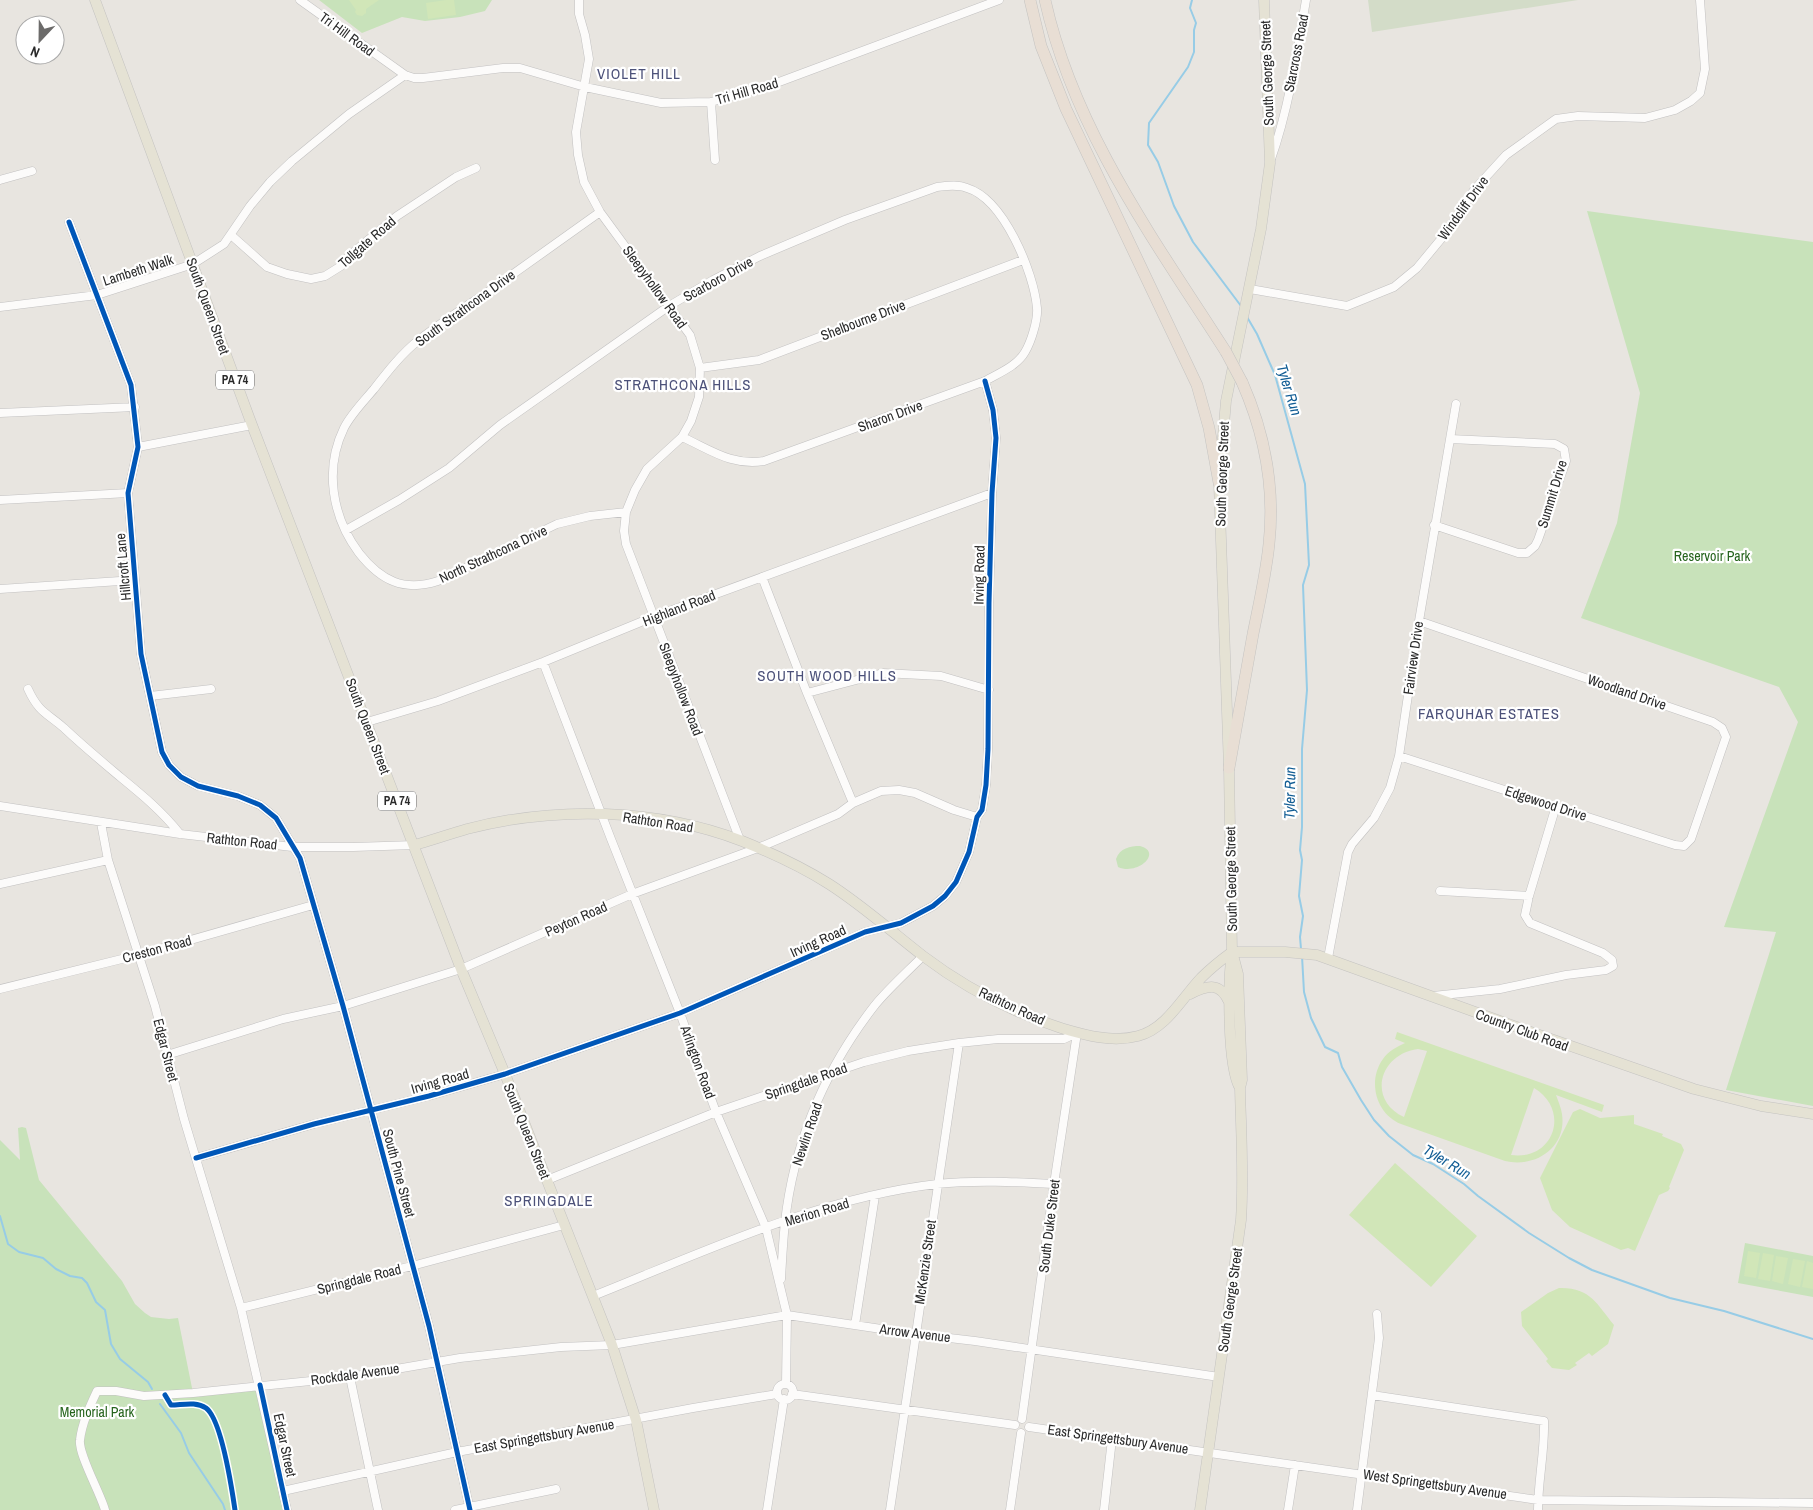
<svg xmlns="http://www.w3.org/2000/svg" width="1813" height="1510" viewBox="0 0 1813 1510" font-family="'Archivo Narrow',sans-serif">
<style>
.green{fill:#c8e2ba}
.cemetery{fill:#d3dcc8}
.pitch{fill:#d1e6b8;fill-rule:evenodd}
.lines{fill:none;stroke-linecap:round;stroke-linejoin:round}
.stream{stroke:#97cce6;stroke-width:2}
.minor-casing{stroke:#c2c1c1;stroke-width:9}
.major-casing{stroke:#c4c3c1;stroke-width:11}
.highway-casing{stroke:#c4c3c1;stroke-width:12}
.minor{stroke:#fcfbfa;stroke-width:8}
.major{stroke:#e5e2d4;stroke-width:10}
.highway{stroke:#e8ded4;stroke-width:11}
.highway-bridge-casing{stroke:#c4c3c1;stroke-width:12;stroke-linecap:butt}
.highway-bridge{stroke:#e8ded4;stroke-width:11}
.cycleway-casing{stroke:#fff;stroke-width:8}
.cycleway{stroke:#0057b8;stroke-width:5}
.labels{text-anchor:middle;stroke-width:4.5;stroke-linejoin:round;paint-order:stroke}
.shield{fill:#fff;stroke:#6a6a6a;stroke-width:1}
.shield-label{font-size:12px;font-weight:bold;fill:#2a2a2a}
.street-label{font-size:14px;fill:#2a2a2a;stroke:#fff}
.park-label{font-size:14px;fill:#26641d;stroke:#fff}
.neighbourhood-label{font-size:15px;letter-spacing:1px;fill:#4c5179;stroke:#fff}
.water-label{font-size:15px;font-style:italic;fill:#135e95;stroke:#fff}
</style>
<rect width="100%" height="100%" fill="#e8e5e0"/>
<path class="green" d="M 319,0 L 492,0 L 485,11 L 460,17 L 425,21 L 402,17 L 362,33 Z
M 1587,211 L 1813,242 L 1813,1106 L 1726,1090 L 1776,932 L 1724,927 L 1798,722 L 1779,687 L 1581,618 L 1617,523 L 1640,393 Z
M 1140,846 C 1163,852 1138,876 1118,867 L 1116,859 C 1120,848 1130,846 1140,846 Z
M 22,1127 L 26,1128 L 39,1180 L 122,1281 L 135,1304 L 145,1313 L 151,1317 L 169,1319 L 178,1318 L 193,1393 L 260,1385 L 287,1510 L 0,1510 L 0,1140 L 20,1160 L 18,1128 Z
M 1745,1243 L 1813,1256 L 1813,1297 L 1738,1283 Z"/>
<path class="cemetery" d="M 1368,0 L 1578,0 L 1372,32 Z"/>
<path class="pitch" d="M 349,0 L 379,0 L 366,9 L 366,13 L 362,16 L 357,15 L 355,12 L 356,10 Z
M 446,0 L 454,0 L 456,15 L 428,19 L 426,3 Z
M 1397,1032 L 1604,1105 L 1602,1112 L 1556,1095 C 1558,1101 1561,1107 1562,1114 C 1567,1148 1535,1168 1505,1161 L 1401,1124 C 1376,1114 1367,1081 1383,1059 C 1388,1051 1397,1047 1405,1043 L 1395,1039 ZM 1418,1049 L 1427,1051 L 1404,1117 C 1367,1100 1379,1054 1418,1049 ZM 1534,1088 C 1571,1110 1554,1161 1511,1155 Z
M 1580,1109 L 1600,1118 L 1634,1115 L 1634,1124 L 1660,1133 L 1663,1134 L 1662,1136 L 1681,1144 L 1684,1150 L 1669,1187 L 1670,1188 L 1668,1191 L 1659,1195 L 1635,1251 L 1628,1248 L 1621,1250 L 1570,1227 L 1552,1210 L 1540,1178 L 1573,1112 Z
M 1395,1163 L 1477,1236 L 1431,1287 L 1349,1215 Z
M 1748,1251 L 1760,1253 L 1756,1278 L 1744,1276 Z
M 1763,1253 L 1774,1255 L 1770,1281 L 1758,1279 Z
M 1776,1256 L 1788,1258 L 1783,1284 L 1772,1281 Z
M 1793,1259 L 1805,1261 L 1800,1287 L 1788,1284 Z
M 1807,1261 L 1813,1263 L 1813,1289 L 1802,1287 Z
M 1559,1288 C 1590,1287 1597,1304 1614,1325 L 1608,1344 L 1592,1356 L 1589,1353 L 1575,1363 L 1577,1365 L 1569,1370 L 1552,1368 L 1546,1361 L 1548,1359 L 1522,1326 L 1521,1312 L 1548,1293 Z"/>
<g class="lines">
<path class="stream" d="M 1192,0 L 1190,8 L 1196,23 L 1194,30 L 1194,52 L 1188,67 L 1149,123 L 1148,145 L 1158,162 L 1174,206 L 1193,242 L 1241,306
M 1247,317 L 1257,334 L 1275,375 L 1305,484 L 1309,565 L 1303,585 L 1307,690 L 1302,749 L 1302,827 L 1300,850 L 1302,860 L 1299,896 L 1303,916 L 1300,937 L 1301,949
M 1302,956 L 1304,992 L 1311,1018 L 1325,1047 L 1338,1053 L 1342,1067 L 1361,1100 L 1374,1120 L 1389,1136 L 1413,1155 L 1433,1164 L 1464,1184 L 1478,1196 L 1529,1233 L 1569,1258 L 1592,1270 L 1670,1298 L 1724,1311 L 1813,1339
M 0,1216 L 8,1244 L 19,1252 L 43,1258 L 56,1269 L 70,1276 L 82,1278 L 87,1283 L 96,1302 L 105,1310 L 111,1344 L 120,1359 L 148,1382 L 152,1389
M 160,1404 L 181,1433 L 189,1453 L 223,1504 L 225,1510"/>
<defs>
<path id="minor" d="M 300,0 L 405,75 L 414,78 L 423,78 L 503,68 L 520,68 L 585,87 L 661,103 L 711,102 L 771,85 L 999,0
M 579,0 L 579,14 L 585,35 L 589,59 L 576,132 L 578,155 L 584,182 L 600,212 L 690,335 L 700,368 L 699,397 L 691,421 L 682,437 L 647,469 L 635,490 L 626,512 L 624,531 L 626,544 L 740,840
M 711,102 L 715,160
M 1271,159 C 1289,108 1297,53 1306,0
M 0,180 L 32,171
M 600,212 C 564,238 528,263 492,289 C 468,305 443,321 420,339 C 402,353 388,371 374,389 C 364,401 351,414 344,428 C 324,469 332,517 359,553 C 381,581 404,592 438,581 L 557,524 L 590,516 L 626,512
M 69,222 L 131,385 L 138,447 L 128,493 L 141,654 L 162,752 L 169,765 L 181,777 L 198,786 L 238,796 L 260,805 L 276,818 L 300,858 L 343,1006 L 429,1326 L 470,1510
M 231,235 L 267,267 L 287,274 L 311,279 L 325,276 L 341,266 L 350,255 L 397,216 L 456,177 L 476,168
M 1250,289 L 1347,306 L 1394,287 L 1417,268 L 1446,233 L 1474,190 L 1506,155 L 1556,119 L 1578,116 L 1645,118 L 1675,110 L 1691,101 L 1700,93 L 1705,69 L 1700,0
M 0,307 L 97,295 L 193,264 L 224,244 L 250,206 L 270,182 L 292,161 L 349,114 L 405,75
M 700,368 L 759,360 L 1023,260
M 0,413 L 135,407
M 138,447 L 252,425
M 0,500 L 128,493
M 1434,525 L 1518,553 L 1527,553 L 1535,546 L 1538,540 L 1566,461 L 1564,449 L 1555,444 L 1450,439
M 346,530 L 399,500 L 449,468 L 500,425 L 669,306 L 713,280 L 760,256 L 845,220 L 937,187 C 947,186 957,184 967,188 C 1004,199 1034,273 1037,308 C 1038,320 1031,342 1025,352 C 1017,366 999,373 985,381 L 764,461 C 731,466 711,450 682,437
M 762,577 L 807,693 L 853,803
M 0,589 L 135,580
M 543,662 L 611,839 L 680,1013 L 716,1112 L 766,1228 L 787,1315 L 786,1384
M 28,689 C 39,713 47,713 64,728 C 82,745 100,760 119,776 C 141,794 162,811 180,834
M 807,693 L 883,673 L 941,676 L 989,690
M 150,696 L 211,689
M 367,722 L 438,701 L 543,662 L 653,617 L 992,493
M 1399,756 L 1659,840 L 1675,845 L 1684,846 L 1691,839 L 1726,737 L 1722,728 L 1713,722 L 1419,621
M 0,806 L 180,834 L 292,847 L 353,847 L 415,845
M 101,823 L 108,860 L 155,1006 L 184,1119 L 241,1308 L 287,1510
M 0,884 L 108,860
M 1440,891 L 1529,896
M 1328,958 L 1348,852 L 1352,844 L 1374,818 L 1390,788 L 1399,756 L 1419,621 L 1456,404
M 0,989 L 138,955 L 313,905
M 1433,996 L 1500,989 L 1566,975 L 1606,970 L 1613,966 L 1612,960 L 1603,953 L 1530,923 L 1525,915 L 1529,896 L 1556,806
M 167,1055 L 283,1019 L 343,1006 L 461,969 L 632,894 L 758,848 L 838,814 L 853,803 L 881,791 L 899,790 L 915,793 L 954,810 L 977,817
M 196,1158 L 314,1124 L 429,1096 L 505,1074 L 680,1013 L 865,932 L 901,923 L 933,906 L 945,896 L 956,882 L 969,852 L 977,817 L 982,810 L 986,785 L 988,749 L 989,603 L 992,493 L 996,438 L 993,410 L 985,381
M 547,1180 L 716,1112 L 864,1062 L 908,1051 L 959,1043 L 998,1039 L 1064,1039 L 1077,1033
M 781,1279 C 782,1260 783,1241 785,1222 C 794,1142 826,1068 875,1005 C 889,988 907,972 923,956
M 593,1296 C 704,1252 817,1198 937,1184 C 976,1180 1015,1182 1054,1184
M 241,1308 L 412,1266 L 564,1225
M 855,1325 L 875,1196
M 350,1377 L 378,1510
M777 1392a8 8 0 1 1 16 0a8 8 0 1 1-16 0Z
M 792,1394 L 1015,1425
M 1372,1395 L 1544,1421 C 1545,1451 1538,1480 1538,1510
M 1022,1419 L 1054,1184 L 1077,1033
M 1029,1427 L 1538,1500 L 1813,1503
M 283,1491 L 457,1452 L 693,1408 L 777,1394
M 105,1510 C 100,1492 78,1454 80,1440 C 82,1423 90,1406 97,1391 L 116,1391 L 144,1396 L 193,1393 L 350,1377 L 460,1358 L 561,1347 L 612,1345 L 787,1315 L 915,1334 L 975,1341 L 1219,1377
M 455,1510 L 556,1489
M 767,1510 L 784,1399
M 890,1510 L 959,1043
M 1010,1510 L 1021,1433
M 1104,1510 L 1112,1439
M 1288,1510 L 1295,1465
M 1357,1510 L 1379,1338 L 1377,1314"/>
<path id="major" d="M 95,0 L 252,425 L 461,969 L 505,1074 L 612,1345 L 636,1420 L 654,1510
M 415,845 C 432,840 450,834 467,829 C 556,806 656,808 742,841 C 772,853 802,867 829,884 C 862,905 892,932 923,956 C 964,987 1012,1012 1061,1028 C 1085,1035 1112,1043 1138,1036 C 1166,1029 1182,998 1201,978 C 1211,968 1221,960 1232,952
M 1232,952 L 1285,952 L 1317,955 L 1525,1030 L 1694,1089 L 1761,1106 L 1813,1114
M 1190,994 C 1208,985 1220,982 1229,1002
M 1240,1088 C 1227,1067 1228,979 1232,952 L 1229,768 L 1219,483 L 1226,401 L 1261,229 L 1270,163 L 1264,0
M 1200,1510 L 1241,1220 C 1244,1176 1241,1132 1240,1088 L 1242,1080 L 1238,974 L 1233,955"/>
<path id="highway" d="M 1030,0 L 1041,46 L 1066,109 L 1197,385 L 1209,428 L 1219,483
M 1045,0 C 1074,131 1155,241 1226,352
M 1229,768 C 1237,723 1245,679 1253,634 C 1259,604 1266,574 1269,544 C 1275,488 1265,434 1242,382"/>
</defs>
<use href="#minor" class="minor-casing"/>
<use href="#major" class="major-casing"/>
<use href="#highway" class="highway-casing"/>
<use href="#minor" class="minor"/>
<use href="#major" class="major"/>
<use href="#highway" class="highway"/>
<defs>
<path id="highway-bridge" d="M 1226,352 L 1242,382"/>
</defs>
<use href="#highway-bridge" class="highway-bridge-casing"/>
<use href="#highway-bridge" class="highway-bridge"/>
<defs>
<path id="cycleway" d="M 69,222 L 131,385 L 138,447 L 128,493 L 141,654 L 162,752 L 169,765 L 181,777 L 198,786 L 238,796 L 260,805 L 276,818 L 300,858 L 343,1006 L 429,1326 L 470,1510
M 196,1158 L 314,1124 L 429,1096 L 505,1074 L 680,1013 L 865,932 L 901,923 L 933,906 L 945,896 L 956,882 L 969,852 L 977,817 L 982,810 L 986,785 L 988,749 L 989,603 L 992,493 L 996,438 L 993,410 L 985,381
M 260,1385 L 287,1510
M 165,1395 L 171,1405 C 182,1405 196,1401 206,1408 C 222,1420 232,1490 235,1510"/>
</defs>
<use href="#cycleway" class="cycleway-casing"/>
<use href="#cycleway" class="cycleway"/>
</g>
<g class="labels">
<g class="shield">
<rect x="216" y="370.5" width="38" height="19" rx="4"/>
<rect x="378" y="791.5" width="38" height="19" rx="4"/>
</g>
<g class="shield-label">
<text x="235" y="384">PA 74</text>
<text x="397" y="805">PA 74</text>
</g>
<g class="street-label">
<text transform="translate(347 34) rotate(36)" y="5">Tri Hill Road</text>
<text transform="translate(1296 53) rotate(-79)" y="5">Starcross Road</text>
<text transform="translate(1267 73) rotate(-92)" y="5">South George Street</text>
<text transform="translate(747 91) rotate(-16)" y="5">Tri Hill Road</text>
<text transform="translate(1463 208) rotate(-54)" y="5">Windcliff Drive</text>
<text transform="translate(367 242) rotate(-41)" y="5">Tollgate Road</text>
<text transform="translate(138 270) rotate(-18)" y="5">Lambeth Walk</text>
<text transform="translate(718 279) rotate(-29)" y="5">Scarboro Drive</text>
<text transform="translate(655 287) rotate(54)" y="5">Sleepyhollow Road</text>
<text transform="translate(208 306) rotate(70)" y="5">South Queen Street</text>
<text transform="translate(465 308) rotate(-36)" y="5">South Strathcona Drive</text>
<text transform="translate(863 320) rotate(-21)" y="5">Shelbourne Drive</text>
<text transform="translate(890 416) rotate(-20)" y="5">Sharon Drive</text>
<text transform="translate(1222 474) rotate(-88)" y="5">South George Street</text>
<text transform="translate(1552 494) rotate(-73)" y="5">Summit Drive</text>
<text transform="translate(493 554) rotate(-25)" y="5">North Strathcona Drive</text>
<text transform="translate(123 567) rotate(-95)" y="5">Hillcroft Lane</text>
<text transform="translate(979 575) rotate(-89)" y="5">Irving Road</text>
<text transform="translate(679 608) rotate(-21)" y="5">Highland Road</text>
<text transform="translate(1413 658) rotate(-82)" y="5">Fairview Drive</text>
<text transform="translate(681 689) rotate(69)" y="5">Sleepyhollow Road</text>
<text transform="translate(1627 692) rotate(19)" y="5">Woodland Drive</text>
<text transform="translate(368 726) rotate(69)" y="5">South Queen Street</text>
<text transform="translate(1546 803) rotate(18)" y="5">Edgewood Drive</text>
<text transform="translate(658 822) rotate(9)" y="5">Rathton Road</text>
<text transform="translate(242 841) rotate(6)" y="5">Rathton Road</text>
<text transform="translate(1231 879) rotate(-91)" y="5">South George Street</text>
<text transform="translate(576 919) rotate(-24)" y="5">Peyton Road</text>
<text transform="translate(818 941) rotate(-24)" y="5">Irving Road</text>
<text transform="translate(157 949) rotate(-15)" y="5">Creston Road</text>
<text transform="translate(1012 1006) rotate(25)" y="5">Rathton Road</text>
<text transform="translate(1522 1030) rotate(20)" y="5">Country Club Road</text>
<text transform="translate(166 1050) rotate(76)" y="5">Edgar Street</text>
<text transform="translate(698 1062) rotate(70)" y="5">Arlington Road</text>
<text transform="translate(440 1081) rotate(-16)" y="5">Irving Road</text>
<text transform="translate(806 1081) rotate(-19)" y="5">Springdale Road</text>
<text transform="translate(527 1131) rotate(68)" y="5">South Queen Street</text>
<text transform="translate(807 1134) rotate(-71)" y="5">Newlin Road</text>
<text transform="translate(399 1173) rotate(75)" y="5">South Pine Street</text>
<text transform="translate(817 1212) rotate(-17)" y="5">Merion Road</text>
<text transform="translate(1049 1226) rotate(-83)" y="5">South Duke Street</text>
<text transform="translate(925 1262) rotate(-82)" y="5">McKenzie Street</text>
<text transform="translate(359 1279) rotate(-14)" y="5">Springdale Road</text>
<text transform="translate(1230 1300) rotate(-82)" y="5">South George Street</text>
<text transform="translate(915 1333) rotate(7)" y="5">Arrow Avenue</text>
<text transform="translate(355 1374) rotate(-8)" y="5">Rockdale Avenue</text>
<text transform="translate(544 1436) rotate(-10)" y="5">East Springettsbury Avenue</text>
<text transform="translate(1118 1439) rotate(8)" y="5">East Springettsbury Avenue</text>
<text transform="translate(285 1445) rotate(78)" y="5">Edgar Street</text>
<text transform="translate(1435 1484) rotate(8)" y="5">West Springettsbury Avenue</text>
</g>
<g class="park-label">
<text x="1712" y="561">Reservoir Park</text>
<text x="97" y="1417">Memorial Park</text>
</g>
<g class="neighbourhood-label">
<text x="639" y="79">VIOLET HILL</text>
<text x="683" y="390">STRATHCONA HILLS</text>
<text x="827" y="681">SOUTH WOOD HILLS</text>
<text x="1489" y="719">FARQUHAR ESTATES</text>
<text x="549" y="1206">SPRINGDALE</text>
</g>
<g class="water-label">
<text transform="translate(1289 390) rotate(73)" y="5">Tyler Run</text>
<text transform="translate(1290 793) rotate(-89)" y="5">Tyler Run</text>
<text transform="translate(1447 1162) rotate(31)" y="5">Tyler Run</text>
</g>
</g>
<g transform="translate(40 40) rotate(202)"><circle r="24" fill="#ffffff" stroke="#aaaaaa"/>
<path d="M0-4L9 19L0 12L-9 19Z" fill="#6c6b6a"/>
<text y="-8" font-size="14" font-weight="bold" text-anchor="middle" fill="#2a2a2a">N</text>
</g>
</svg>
